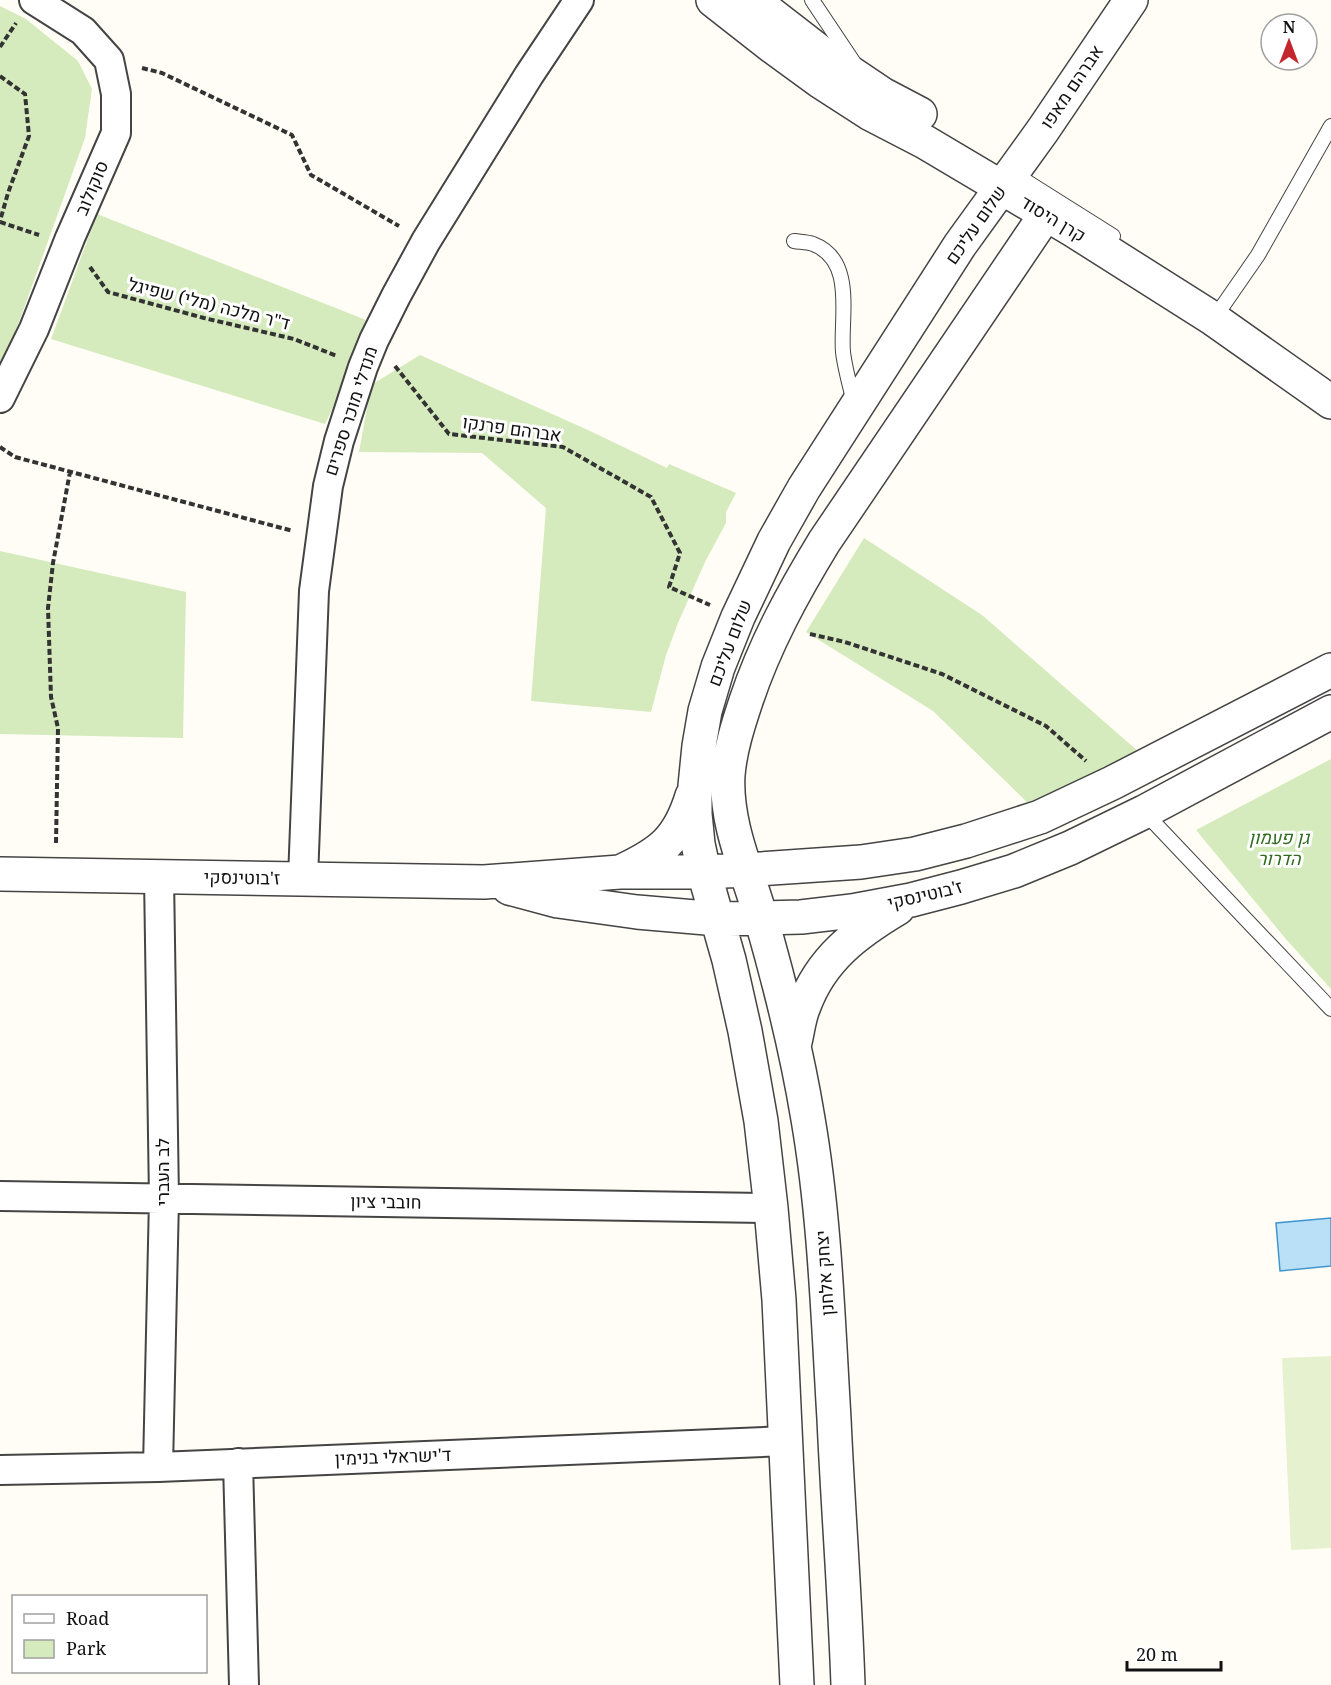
<svg xmlns="http://www.w3.org/2000/svg" width="1331" height="1685" viewBox="0 0 1331 1685" font-family="'Noto Serif',Heebo,serif">
<style>
.green{fill:#d5ebbd}
.pitch{fill:#e6f2cf}
.water{fill:#b9e0f7;stroke:#3f96cf;stroke-width:1.5}
.lines{fill:none;stroke-linecap:round;stroke-linejoin:round}
.service-casing{stroke:#444;stroke-width:16}
.minor-casing{stroke:#444;stroke-width:32}
.tertiary-casing{stroke:#444;stroke-width:36}
.path{stroke:#333;stroke-width:4;stroke-dasharray:6 3;stroke-linecap:butt}
.service{stroke:#fff;stroke-width:14}
.minor{stroke:#fff;stroke-width:28}
.tertiary{stroke:#fff;stroke-width:33}
.labels{text-anchor:middle;stroke-width:6;stroke-linejoin:round;paint-order:stroke}
.street-label{font-size:18px;fill:#111;stroke:#fff}
.park-label{font-size:18px;font-style:italic;fill:#2f6b1f;stroke:#fff}
</style>
<rect width="100%" height="100%" fill="#fffdf5"/>
<path class="green" d="M 0,6 L 26,19 L 78,61 L 92,89 L 85,138 L 9,350 L 0,361 Z
M 97,214 L 366,320 L 343,387 L 325,424 L 51,339 Z
M 420,355 L 588,430 L 667,468 L 669,464 L 736,493 L 726,512 L 726,523 L 705,562 L 678,623 L 666,655 L 651,712 L 531,701 L 546,508 L 482,453 L 359,452 L 371,385 Z
M 864,538 L 982,615 L 1139,752 L 1029,804 L 933,711 L 806,632 Z
M 0,551 L 186,592 L 183,738 L 0,734 Z
M 1331,759 L 1331,989 L 1285,938 L 1196,830 Z"/>
<path class="pitch" d="M 1331,1356 L 1331,1548 L 1291,1550 L 1282,1358 Z"/>
<path class="water" d="M 1331,1218 L 1331,1266 L 1280,1271 L 1276,1223 Z"/>
<g class="lines">
<defs>
<path id="service" d="M 812,0 L 854,63
M 1013,173 L 1113,236
M 794,241 C 800,242 807,242 813,244 C 856,260 840,318 843,352 C 845,369 850,386 854,402
M 1222,307 L 1258,255 L 1331,126
M 1145,813 L 1331,1009"/>
<path id="minor" d="M 0,398 L 34,329 L 70,238 L 116,133 L 116,94 L 109,60 L 83,31 L 34,0
M 303,879 L 314,591 L 328,486 L 339,441 L 363,367 L 374,340 L 396,296 L 426,241 L 529,75 L 579,0
M 0,1196 L 771,1208
M 238,1463 L 244,1685
M 158,1467 L 164,1199 L 159,877
M 0,1470 L 158,1467 L 786,1441"/>
<path id="tertiary" d="M 713,0 L 773,47 L 821,82 L 869,113 L 925,142 L 1073,230 L 1212,318 L 1331,402
M 753,0 L 824,55 L 882,94 L 920,114
M 622,871 C 661,853 679,839 692,796
M 0,874 L 484,882 L 620,872 L 704,872 L 745,870 L 861,862 L 915,854 L 966,841 L 1040,817 L 1112,783 L 1331,670
M 509,888 L 558,901 L 637,912 L 718,919 L 801,917 L 852,911 L 911,900 L 961,887 L 1014,871 L 1070,848 L 1144,812 L 1331,712
M 795,1042 C 798,1030 799,1017 804,1006 C 821,959 856,933 898,908
M 797,1685 L 779,1300 L 771,1208 L 761,1121 L 745,1031 L 729,960 L 704,872 L 698,844 L 695,814 L 695,786 L 699,746 L 705,711 L 718,667 L 738,617 L 774,541 L 804,488 L 960,245 L 1043,130 L 1131,0
M 848,1685 C 845,1596 838,1508 834,1419 C 828,1319 825,1218 808,1119 C 797,1052 780,984 761,918 C 748,872 725,824 728,775 C 730,750 738,725 746,701 C 765,644 793,593 824,542 L 1046,214"/>
</defs>
<use href="#service" class="service-casing"/>
<use href="#minor" class="minor-casing"/>
<use href="#tertiary" class="tertiary-casing"/>
<path class="path" d="M 0,47 L 16,23
M 142,68 L 162,73 L 292,135 L 311,175 L 399,226
M 0,76 L 25,94 L 29,136 L 8,193 L 0,221
M 0,222 L 39,235
M 90,267 L 108,292 L 204,318 L 294,339 L 337,356
M 395,366 L 449,434 L 563,447 L 651,497 L 680,553 L 669,587 L 710,605
M 0,447 L 15,457 L 293,531
M 810,634 L 845,642 L 942,674 L 1046,726 L 1086,761
M 56,843 L 58,728 L 51,697 L 48,608 L 53,563 L 70,472"/>
<use href="#service" class="service"/>
<use href="#minor" class="minor"/>
<use href="#tertiary" class="tertiary"/>
</g>
<g class="labels">
<g class="street-label">
<text transform="translate(1072 87) rotate(-56)" y="6">אברהם מאפו</text>
<text transform="translate(92 188) rotate(-67)" y="6">סוקולוב</text>
<text transform="translate(1053 219) rotate(31)" y="6">קרן היסוד</text>
<text transform="translate(976 225) rotate(-55)" y="6">שלום עליכם</text>
<text transform="translate(209 304) rotate(14)" y="6">ד"ר מלכה (מלי) שפיגל</text>
<text transform="translate(351 411) rotate(-72)" y="6">מנדלי מוכר ספרים</text>
<text transform="translate(512 429) rotate(8)" y="6">אברהם פרנקו</text>
<text transform="translate(730 643) rotate(-69)" y="6">שלום עליכם</text>
<text transform="translate(242 878) rotate(1)" y="6">ז'בוטינסקי</text>
<text transform="translate(925 895) rotate(-13)" y="6">ז'בוטינסקי</text>
<text transform="translate(163 1172) rotate(-90)" y="6">לב העברי</text>
<text transform="translate(386 1202) rotate(1)" y="6">חובבי ציון</text>
<text transform="translate(825 1273) rotate(-94)" y="6">יצחק אלחנן</text>
<text transform="translate(393 1457) rotate(-2)" y="6">ד'ישראלי בנימין</text>
</g>
<g class="park-label">
<text x="1279" y="844">גן פעמון<tspan x="1279" dy="21">הדרור</tspan></text>
</g>
</g>
<rect x="12" y="1595" width="195" height="78" fill="#ffffff" stroke="#a0a0a0" stroke-width="1.5"/>
<rect x="24" y="1614" width="30" height="9" fill="#ffffff" stroke="#a0a0a0" stroke-width="1.5"/>
<text x="66" y="1625" font-size="18" fill="#111111">Road</text>
<rect x="24" y="1640" width="30" height="18" fill="#d5ebbd" stroke="#a0a0a0" stroke-width="1.5"/>
<text x="66" y="1655" font-size="18" fill="#111111">Park</text>
<g transform="translate(1289 42)"><circle r="28" fill="#ffffff" stroke="#a0a0a0" stroke-width="1.5"/>
<path d="M0-4.5L10 22L0 15L-10 22Z" fill="#c4262e"/>
<text y="-9" font-size="16" font-weight="bold" text-anchor="middle" fill="#111111">N</text>
</g>
<path d="M1127 1661v9h94v-9" fill="none" stroke="#111111" stroke-width="3"/>
<text x="1136" y="1661" font-size="18" fill="#111111" stroke="#ffffff" stroke-width="4.5" paint-order="stroke">20 m</text>
</svg>
